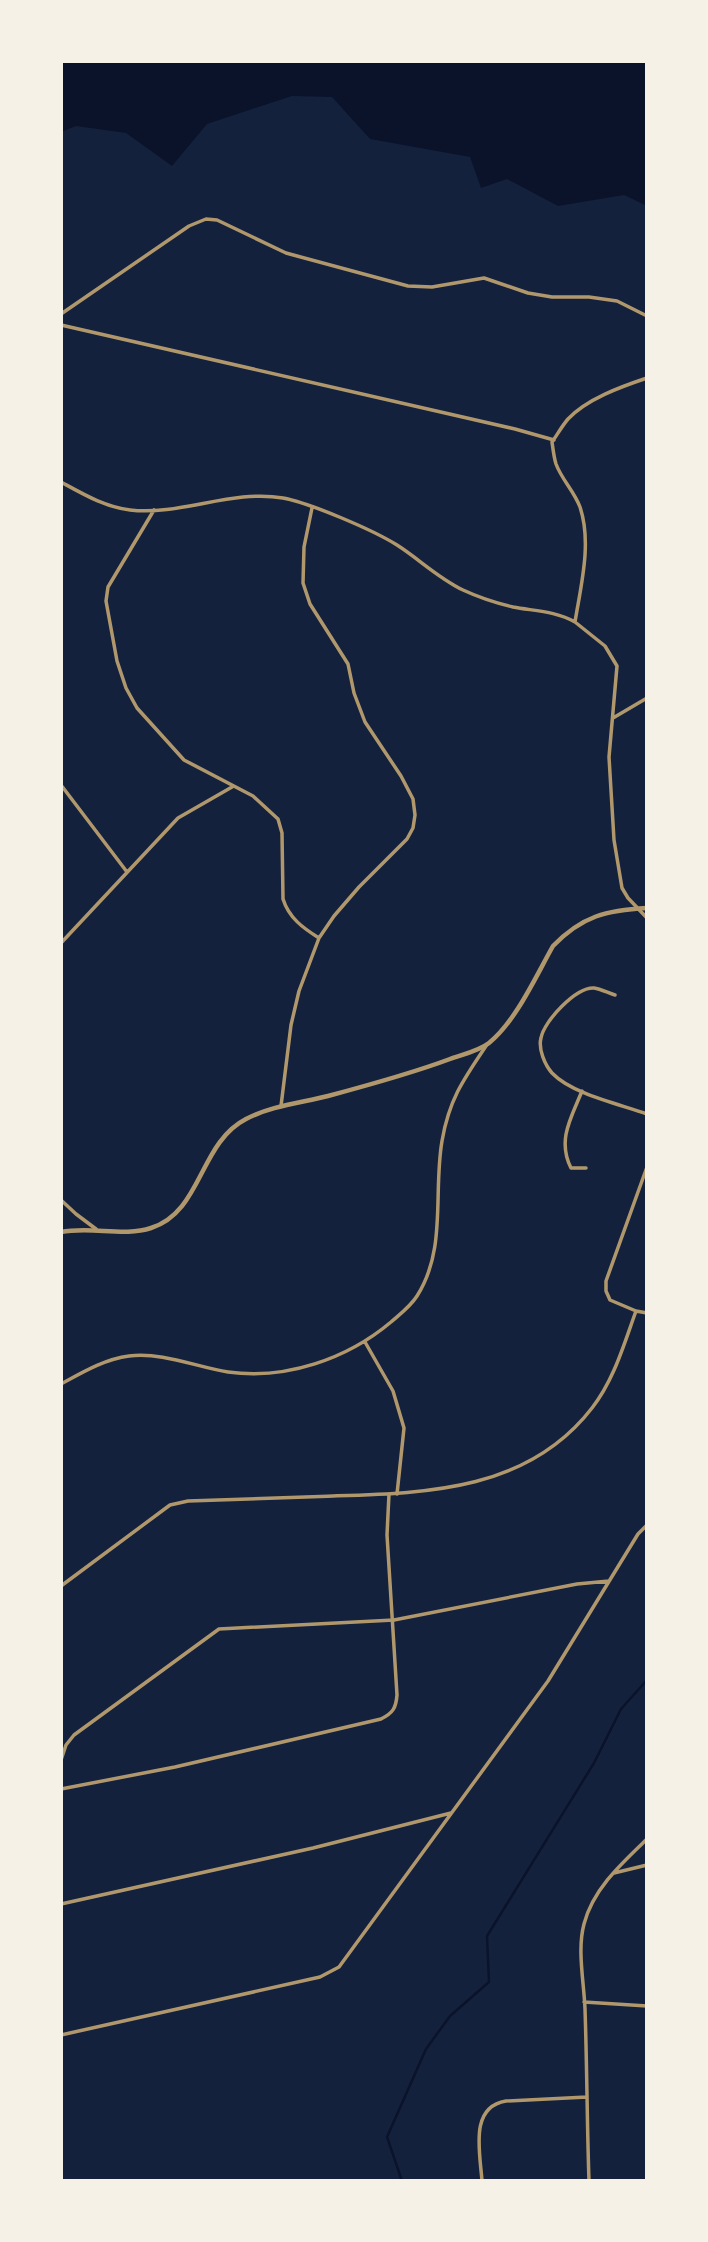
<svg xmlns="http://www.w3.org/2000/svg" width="708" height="2242" viewBox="0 0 708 2242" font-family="Inter,sans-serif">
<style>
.water{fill:#0b132b}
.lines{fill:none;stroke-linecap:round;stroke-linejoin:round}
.stream{stroke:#0b132b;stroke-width:2.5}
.minor{stroke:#b1986c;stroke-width:3.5}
.tertiary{stroke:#b1986c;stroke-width:4.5}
</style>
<rect width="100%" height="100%" fill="#14213d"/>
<path class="water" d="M 61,61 L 647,61 L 647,206 L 624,195 L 558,206 L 507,179 L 481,188 L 470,157 L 370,139 L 332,97 L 292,96 L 207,124 L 172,166 L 126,133 L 76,126 L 61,132 Z"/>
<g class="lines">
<path class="stream" d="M 402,2181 L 387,2137 L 426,2049 L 450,2016 L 489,1982 L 487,1936 L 594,1763 L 621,1709 L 647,1680"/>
<path class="minor" d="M 61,314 L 189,226 L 206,219 L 217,220 L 286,253 L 408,286 L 432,287 L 484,278 L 528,293 L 552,297 L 589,297 L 617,301 L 647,316
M 61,325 L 515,429 L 554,440
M 647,378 C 620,387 587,399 568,419 C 562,426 557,435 552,442 C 553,449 554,458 556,464 C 562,480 574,491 580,507 C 592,543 581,585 575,622 L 605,646 L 617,666 L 609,757 L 614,840 L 622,888 L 628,898 L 647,918
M 61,482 C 83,494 105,507 130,510 C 181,516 232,489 283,498 C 310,503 373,530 397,545 C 419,559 438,578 463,590 C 478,597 496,603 513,607 C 534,611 556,611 575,622
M 154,510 L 108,587 L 106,601 L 117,661 L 126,688 L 137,708 L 184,760 L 253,796 L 278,819 L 282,833 L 283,899 C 289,918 303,928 319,938
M 613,718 L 647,698
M 61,785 L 127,872
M 61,943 L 178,818 L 232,787
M 615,995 C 608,993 601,989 594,988 C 576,987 544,1021 541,1038 C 538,1049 545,1065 552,1073 C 572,1094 619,1104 647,1114
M 582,1091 C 571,1118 557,1140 571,1168 L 586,1168
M 281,1106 L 291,1025 L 299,991 L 319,938 L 334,916 L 359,887 L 407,839 L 413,828 L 415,815 L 413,799 L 401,776 L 365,722 L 354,693 L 348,664 L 310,604 L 303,583 L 304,547 L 312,508
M 647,1167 L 606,1281 L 606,1291 L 610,1300 L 636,1311 L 647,1313
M 61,1200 L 76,1214 L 96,1229
M 365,1342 L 393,1391 L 404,1428 L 397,1494
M 61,1384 C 83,1372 105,1359 129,1356 C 163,1352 196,1367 228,1372 C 286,1380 347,1359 391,1322 C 400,1314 410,1307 417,1296 C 447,1249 433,1193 442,1141 C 449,1100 463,1080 486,1046
M 61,1586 L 170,1505 L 188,1501 C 237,1499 285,1498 333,1496 C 427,1493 528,1491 592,1408 C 614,1380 624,1344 636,1311
M 61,1760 L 66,1745 L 74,1735 L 219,1629 L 394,1620 L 577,1584 L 609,1581
M 61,1789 L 175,1767 L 381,1719 C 393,1713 396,1708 397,1695 L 387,1535 L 389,1494
M 614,1873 L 647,1865
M 61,1904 L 313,1848 L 451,1813
M 584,2002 L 647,2006
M 61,2035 L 320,1977 L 339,1967 L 548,1681 L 638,1534 L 647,1525
M 482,2181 C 480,2152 469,2107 506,2101 L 587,2097
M 589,2181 C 587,2124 587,2066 585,2009 C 584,1982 577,1950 584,1924 C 593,1889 622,1863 647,1839"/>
<path class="tertiary" d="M 61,1232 C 91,1226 124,1237 151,1228 C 202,1212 199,1143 246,1119 C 271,1106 300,1103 328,1096 C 369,1085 410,1074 450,1059 C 461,1055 479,1051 489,1043 C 516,1021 536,976 553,946 C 582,916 607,910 647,908"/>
</g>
<rect width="708" height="2242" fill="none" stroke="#f6f1e7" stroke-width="126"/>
</svg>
